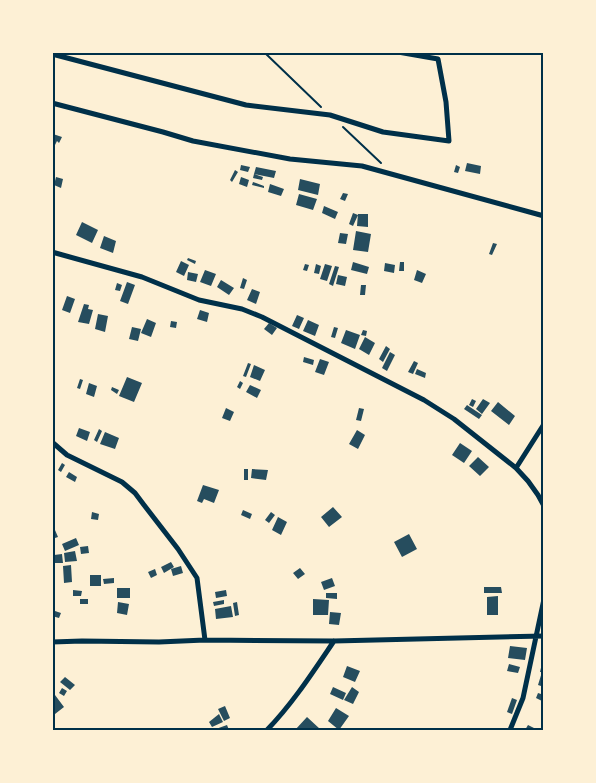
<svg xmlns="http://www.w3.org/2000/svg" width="596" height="783" viewBox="0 0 596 783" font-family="'PT Sans Narrow',sans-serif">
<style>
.building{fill:#264d5e}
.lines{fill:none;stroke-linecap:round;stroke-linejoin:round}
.path{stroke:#003049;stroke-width:2}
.minor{stroke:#003049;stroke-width:5}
.neatline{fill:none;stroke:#003049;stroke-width:2}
</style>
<rect width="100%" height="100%" fill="#fdf0d5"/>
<path class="building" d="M 53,134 L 62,137 L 59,143 L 57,141 L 55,145 L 52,144 Z
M 467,163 L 481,166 L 480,174 L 465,171 Z
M 241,165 L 250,167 L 248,172 L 240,170 Z
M 456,165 L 460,167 L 458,173 L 454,172 Z
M 256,167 L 276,171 L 274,178 L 254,174 Z
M 235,170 L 238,172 L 232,182 L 230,180 Z
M 254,174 L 263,177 L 262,180 L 253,178 Z
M 56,177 L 63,179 L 61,188 L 54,185 Z
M 241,177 L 249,180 L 247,187 L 239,184 Z
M 300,179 L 320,184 L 318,195 L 298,190 Z
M 253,182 L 264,186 L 264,188 L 252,185 Z
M 270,184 L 284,189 L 281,196 L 268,192 Z
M 343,193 L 348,194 L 345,201 L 340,199 Z
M 299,194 L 317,199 L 313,210 L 296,205 Z
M 324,206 L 338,212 L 335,219 L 322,213 Z
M 353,213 L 358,215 L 353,226 L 349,224 Z
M 358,214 L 368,214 L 368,227 L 357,226 Z
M 82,222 L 98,230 L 92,243 L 76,235 Z
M 356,231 L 371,234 L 368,252 L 353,250 Z
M 340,233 L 348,234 L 346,244 L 338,243 Z
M 104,236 L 116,241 L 113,253 L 100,248 Z
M 493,243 L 497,244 L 492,255 L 489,254 Z
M 188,258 L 196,261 L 195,264 L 187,260 Z
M 181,261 L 189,265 L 184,276 L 176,272 Z
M 353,262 L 369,267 L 367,274 L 351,270 Z
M 400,262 L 404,262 L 404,271 L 399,271 Z
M 385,263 L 395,265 L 394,273 L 384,271 Z
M 305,264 L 309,265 L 307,271 L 303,270 Z
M 316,264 L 321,266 L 319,274 L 314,273 Z
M 325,264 L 332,266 L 327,281 L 320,279 Z
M 335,266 L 339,267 L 333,286 L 329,284 Z
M 205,270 L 216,274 L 211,286 L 200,282 Z
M 417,270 L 426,274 L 422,283 L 414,280 Z
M 188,272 L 198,274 L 196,282 L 187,280 Z
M 338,275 L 347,277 L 345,286 L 336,284 Z
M 243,278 L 247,280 L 244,289 L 240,288 Z
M 221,280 L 234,288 L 229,295 L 217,287 Z
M 127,282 L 135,285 L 128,304 L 120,301 Z
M 117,283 L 122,285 L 120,291 L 115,290 Z
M 361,285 L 366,285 L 365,295 L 360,295 Z
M 252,289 L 260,292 L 256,304 L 247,300 Z
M 67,296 L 75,299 L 70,313 L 62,310 Z
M 84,304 L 89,305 L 88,309 L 93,310 L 89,324 L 78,322 Z
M 200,310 L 209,313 L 207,322 L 197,319 Z
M 98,314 L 108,316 L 105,332 L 95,329 Z
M 297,315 L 304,318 L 299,329 L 292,326 Z
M 147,319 L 156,323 L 151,337 L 141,333 Z
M 308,320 L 319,325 L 315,336 L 303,331 Z
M 171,321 L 177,322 L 176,328 L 170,327 Z
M 269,323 L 277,328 L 272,335 L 264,329 Z
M 132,327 L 141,329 L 138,341 L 129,339 Z
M 334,327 L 338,328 L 335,338 L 331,337 Z
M 346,330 L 360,335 L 355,349 L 341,343 Z
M 363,330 L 367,331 L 366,336 L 361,335 Z
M 365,337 L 375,343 L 369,355 L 359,349 Z
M 386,346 L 390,349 L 383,362 L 379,359 Z
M 390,352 L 395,355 L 387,371 L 382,368 Z
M 304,357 L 314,360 L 313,365 L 303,362 Z
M 320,359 L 329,362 L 324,375 L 315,372 Z
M 414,361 L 418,363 L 413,374 L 408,372 Z
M 248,363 L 251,364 L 246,377 L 243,376 Z
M 254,365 L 265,370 L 260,381 L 250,377 Z
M 417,369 L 426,373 L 425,378 L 415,374 Z
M 127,377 L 142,383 L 134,402 L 119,396 Z
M 80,379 L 83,380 L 80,389 L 77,388 Z
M 240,381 L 243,383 L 240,389 L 237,387 Z
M 89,383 L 97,386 L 94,397 L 86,394 Z
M 250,385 L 261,390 L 257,398 L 246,392 Z
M 112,387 L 119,390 L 117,394 L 111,390 Z
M 472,399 L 476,401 L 473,407 L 469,405 Z
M 483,399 L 490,403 L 482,414 L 476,409 Z
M 498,402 L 515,416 L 509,425 L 491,411 Z
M 467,405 L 482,415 L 479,419 L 464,409 Z
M 226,408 L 234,412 L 230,421 L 222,418 Z
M 359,408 L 364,409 L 361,421 L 356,420 Z
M 79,428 L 90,432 L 87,441 L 76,436 Z
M 99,429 L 102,431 L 97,442 L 94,440 Z
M 357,430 L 365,435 L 358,449 L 349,444 Z
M 105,432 L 119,438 L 115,449 L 100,444 Z
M 460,443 L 472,451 L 464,463 L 452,455 Z
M 478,457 L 489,467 L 480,476 L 469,466 Z
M 62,463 L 65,465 L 61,472 L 58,470 Z
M 244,469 L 248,469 L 248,480 L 244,480 Z
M 252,469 L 268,470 L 266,480 L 251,478 Z
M 69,472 L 77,477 L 75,482 L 66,477 Z
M 203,485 L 219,490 L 214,503 L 204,499 L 202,503 L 197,501 Z
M 333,507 L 342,517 L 329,527 L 321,517 Z
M 243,510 L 252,514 L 250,519 L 241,515 Z
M 92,512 L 99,514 L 98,520 L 91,519 Z
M 271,512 L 275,515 L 269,523 L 265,520 Z
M 278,517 L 287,522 L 281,535 L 272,530 Z
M 52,523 L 58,537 L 52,539 Z
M 409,534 L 417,549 L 402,557 L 394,542 Z
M 76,538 L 79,545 L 65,551 L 62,544 Z
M 88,546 L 89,553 L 81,554 L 80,547 Z
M 75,551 L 77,561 L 65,562 L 64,553 Z
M 62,554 L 63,563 L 55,563 L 54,555 Z
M 171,562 L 174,567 L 164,573 L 161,567 Z
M 71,565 L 72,582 L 64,583 L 63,566 Z
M 181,566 L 183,573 L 173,576 L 171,569 Z
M 300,568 L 305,574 L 298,579 L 293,573 Z
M 155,569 L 157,575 L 151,578 L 148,572 Z
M 90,575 L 101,575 L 101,586 L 90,586 Z
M 114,578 L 114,583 L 104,584 L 103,579 Z
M 332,578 L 335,586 L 324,590 L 321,582 Z
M 484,587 L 501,587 L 502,593 L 484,593 Z
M 117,588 L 130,588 L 130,598 L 117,598 Z
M 73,590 L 82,591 L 81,596 L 73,596 Z
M 226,590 L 227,596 L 216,598 L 215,592 Z
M 326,593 L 337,593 L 337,599 L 326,598 Z
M 498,596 L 498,615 L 487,615 L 487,597 Z
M 80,599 L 88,599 L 88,604 L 80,604 Z
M 313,599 L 329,600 L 328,615 L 313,615 Z
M 224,600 L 224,604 L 214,606 L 213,602 Z
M 118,602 L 129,604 L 127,615 L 117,613 Z
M 237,602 L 239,615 L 235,616 L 233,603 Z
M 231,606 L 233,617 L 216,619 L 215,609 Z
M 52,610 L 61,613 L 59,618 L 52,616 Z
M 330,612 L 341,613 L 339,625 L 329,624 Z
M 510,646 L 527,648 L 525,660 L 508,658 Z
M 543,659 L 544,659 L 544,687 L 538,685 L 542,672 L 540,672 Z
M 509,664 L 520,667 L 518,673 L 507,671 Z
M 347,666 L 360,671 L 355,682 L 343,677 Z
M 65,677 L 75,685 L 70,690 L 60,682 Z
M 333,687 L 346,693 L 343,700 L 330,694 Z
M 352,687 L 359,692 L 353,704 L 344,700 Z
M 62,688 L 67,691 L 64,696 L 59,693 Z
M 538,693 L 544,695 L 544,702 L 536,698 Z
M 55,695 L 64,707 L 55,714 L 52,710 L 52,697 Z
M 512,698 L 517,700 L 512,714 L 507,712 Z
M 225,706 L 230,718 L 224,721 L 218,709 Z
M 336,708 L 349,716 L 339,730 L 328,721 Z
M 219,714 L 223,722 L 212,727 L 209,722 Z
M 307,717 L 320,729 L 318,730 L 295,730 Z
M 227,725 L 229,730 L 213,730 Z
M 528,725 L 538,730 L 525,730 Z"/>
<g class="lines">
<path class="path" d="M 264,52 L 321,107
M 343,127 L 381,163"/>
<path class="minor" d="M 52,54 L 246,105 L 330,115 L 383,132 L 449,141 L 446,102 L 438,59 L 398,52
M 52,103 L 163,132 L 193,141 L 290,159 L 362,166 L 544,216
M 52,252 L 142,277 L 199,300 L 242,309 L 262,317 L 424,400 L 454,419 L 516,468 L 528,481 L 538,495 L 544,506
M 52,442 L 67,455 L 122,482 L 135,493 L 144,505 L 178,549 L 197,578 L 205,640
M 516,468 L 544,424
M 52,642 L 82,641 L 159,642 L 205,640 L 334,641 L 544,636
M 267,730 C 293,703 313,672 334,641
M 510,730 L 523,698 L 544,599"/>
</g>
<rect width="596" height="783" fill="none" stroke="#fdf0d5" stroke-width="108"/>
<rect x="54" y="54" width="488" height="675" class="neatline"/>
</svg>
